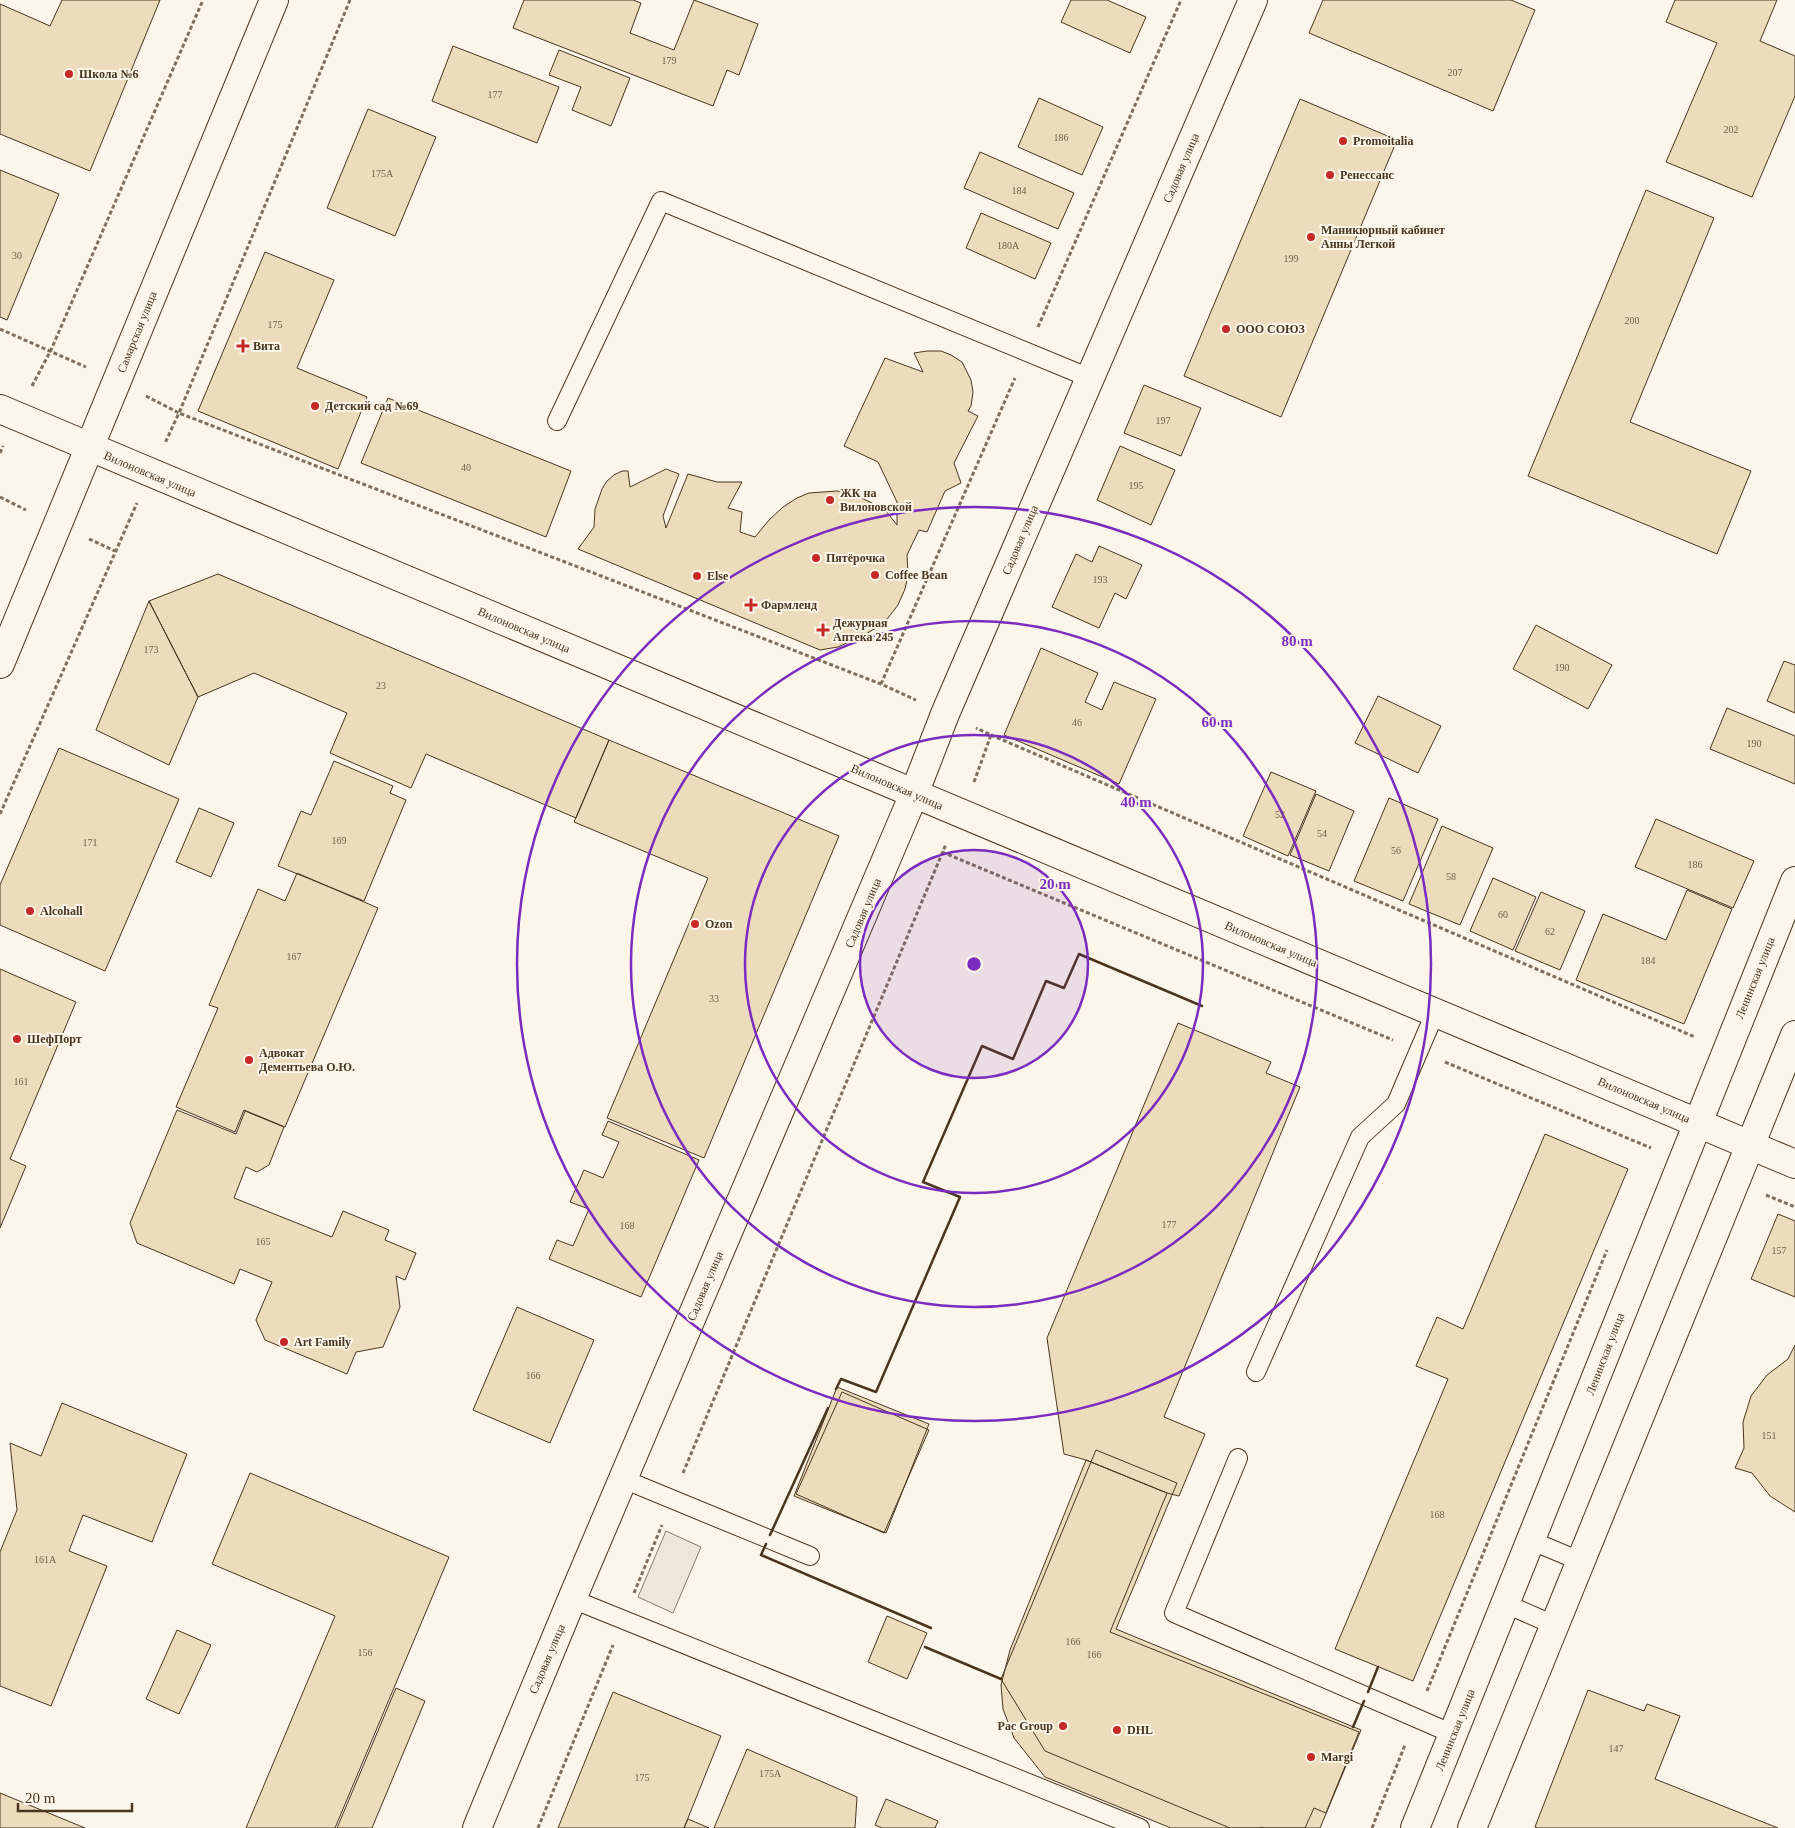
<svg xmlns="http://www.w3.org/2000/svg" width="1795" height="1828" viewBox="0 0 1795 1828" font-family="Georgia,serif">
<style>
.green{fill:#ede6d9;stroke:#887966}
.building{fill:#ecdcbc;stroke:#4a3520}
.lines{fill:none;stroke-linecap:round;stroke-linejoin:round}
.service-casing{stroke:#4a3520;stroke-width:20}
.minor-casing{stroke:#4a3520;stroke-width:30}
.secondary-casing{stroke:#4a3520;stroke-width:30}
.primary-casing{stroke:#4a3520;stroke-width:30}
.path{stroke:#7f6f5c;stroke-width:3;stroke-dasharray:4 2.5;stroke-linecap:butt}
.service{stroke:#fbf6e9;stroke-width:18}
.minor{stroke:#fbf6e9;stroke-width:28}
.secondary{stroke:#fbf6e9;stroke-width:28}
.primary{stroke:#fbf6e9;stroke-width:28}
.wall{stroke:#4a3520;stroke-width:2.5}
.ring{fill:none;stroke:#7b2cbf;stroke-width:2.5}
.poi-dot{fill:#c62828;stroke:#fbf6e9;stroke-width:2}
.labels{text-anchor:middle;stroke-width:4;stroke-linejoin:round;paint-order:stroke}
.number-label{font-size:10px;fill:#725f47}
.poi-label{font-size:12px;font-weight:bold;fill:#4a3520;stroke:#fbf6e9;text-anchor:start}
.street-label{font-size:12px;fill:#4a3520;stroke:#fbf6e9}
.centre{fill:#7b2cbf;stroke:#fbf6e9;stroke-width:2.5}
.ring-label{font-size:15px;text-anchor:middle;font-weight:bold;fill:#7b2cbf;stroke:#fbf6e9;stroke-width:4;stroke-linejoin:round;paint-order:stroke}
</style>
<rect width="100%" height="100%" fill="#fbf6e9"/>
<path class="green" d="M 666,1531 L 701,1547 L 673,1613 L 638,1597 Z"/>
<path class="building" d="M 62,0 L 160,0 L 90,171 L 0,134 L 0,4 L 50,26 Z
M 524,0 L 633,0 L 641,3 L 630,33 L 674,50 L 694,0 L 758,24 L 739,75 L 727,70 L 713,106 L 513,28 Z
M 1071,0 L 1107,0 L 1146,17 L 1130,53 L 1061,22 Z
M 1323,0 L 1511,0 L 1535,10 L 1493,111 L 1309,33 Z
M 1675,0 L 1777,0 L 1760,41 L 1795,56 L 1795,96 L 1752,197 L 1666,162 L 1717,43 L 1666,22 Z
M 453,46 L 559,87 L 537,143 L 432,101 Z
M 559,50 L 630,78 L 611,126 L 572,110 L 581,87 L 549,75 Z
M 1039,98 L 1103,127 L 1082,175 L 1018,147 Z
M 1300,99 L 1397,140 L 1281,417 L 1184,376 Z
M 368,109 L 436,137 L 395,236 L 327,208 Z
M 980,152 L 1074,193 L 1058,229 L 964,188 Z
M 0,170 L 59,194 L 7,320 L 0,317 Z
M 1646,190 L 1714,218 L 1630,422 L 1751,471 L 1717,554 L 1528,476 Z
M 981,213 L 1051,243 L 1035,279 L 966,248 Z
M 265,252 L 334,280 L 297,368 L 367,397 L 338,469 L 198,411 Z
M 927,351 L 941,351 L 951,355 L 962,362 L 971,380 L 973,392 L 971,406 L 968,411 L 978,416 L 954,463 L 961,483 L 945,491 L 927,532 L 919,530 L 907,555 L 908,575 L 905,589 L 898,605 L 888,618 L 876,628 L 864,635 L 838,647 L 820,650 L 578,549 L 594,527 L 595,509 L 602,489 L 607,481 L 614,475 L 622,471 L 628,471 L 630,487 L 666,469 L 679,474 L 663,516 L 666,528 L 688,474 L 717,482 L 742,482 L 728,508 L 742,512 L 740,532 L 755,537 L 769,520 L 783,507 L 797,498 L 809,493 L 837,491 L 851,493 L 874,504 L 886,511 L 897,525 L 897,502 L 878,462 L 844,446 L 885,358 L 923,372 L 914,353 Z
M 1144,385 L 1201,408 L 1181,456 L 1124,433 Z
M 388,398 L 571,471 L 546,537 L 361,463 Z
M 1120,446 L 1175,470 L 1151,525 L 1097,500 Z
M 1099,546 L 1142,565 L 1126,599 L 1115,593 L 1099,628 L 1052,607 L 1076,554 L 1092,562 Z
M 218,574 L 609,740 L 576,818 L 426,754 L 411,788 L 330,753 L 347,713 L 254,673 L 198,697 L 149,601 Z
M 149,601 L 198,697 L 169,765 L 96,730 Z
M 1536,625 L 1612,665 L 1588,709 L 1513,669 Z
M 1041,648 L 1098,673 L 1085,702 L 1102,710 L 1114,682 L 1156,699 L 1119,784 L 1004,735 Z
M 1784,661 L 1795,665 L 1795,713 L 1767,701 Z
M 1378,696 L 1441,726 L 1418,773 L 1355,743 Z
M 1727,708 L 1795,736 L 1795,784 L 1710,749 Z
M 609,740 L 839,836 L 704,1158 L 607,1118 L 708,878 L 574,822 Z
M 59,748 L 179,799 L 105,971 L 0,925 L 0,885 Z
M 334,761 L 393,786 L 390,793 L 406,800 L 364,901 L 278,866 L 301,811 L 311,815 Z
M 1271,772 L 1316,791 L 1288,856 L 1243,836 Z
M 1316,794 L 1354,811 L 1329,871 L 1290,855 Z
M 1389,798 L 1438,819 L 1403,901 L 1354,881 Z
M 199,808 L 234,823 L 211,877 L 176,862 Z
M 1656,819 L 1754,861 L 1733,908 L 1635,867 Z
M 1442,826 L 1493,848 L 1460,925 L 1409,904 Z
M 297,873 L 378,908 L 285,1127 L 244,1110 L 235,1132 L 176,1107 L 218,1008 L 209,1005 L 258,889 L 285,901 Z
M 1493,878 L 1536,897 L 1513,950 L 1470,931 Z
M 1687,890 L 1732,909 L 1684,1024 L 1576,980 L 1603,914 L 1666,940 Z
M 1541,892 L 1585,911 L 1560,970 L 1515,951 Z
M 0,969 L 76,1002 L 10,1159 L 26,1166 L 0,1228 Z
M 1178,1023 L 1271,1062 L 1266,1073 L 1300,1087 L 1164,1417 L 1205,1434 L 1179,1496 L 1167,1493 L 1086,1460 L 1064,1454 L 1047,1338 Z
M 177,1110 L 236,1134 L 245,1111 L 284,1127 L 269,1165 L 257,1172 L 246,1167 L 234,1198 L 332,1237 L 343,1211 L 389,1230 L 385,1240 L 416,1253 L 405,1280 L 396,1276 L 400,1307 L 383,1347 L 356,1352 L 347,1374 L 265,1340 L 256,1320 L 272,1282 L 240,1269 L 234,1284 L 137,1243 L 130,1223 Z
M 608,1121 L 699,1160 L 641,1297 L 549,1259 L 557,1240 L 573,1246 L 589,1209 L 570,1202 L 584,1170 L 603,1178 L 619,1142 L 602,1135 Z
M 1545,1134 L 1628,1169 L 1413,1681 L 1335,1649 L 1448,1379 L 1416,1366 L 1437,1317 L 1463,1329 Z
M 1778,1214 L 1795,1221 L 1795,1297 L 1751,1279 Z
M 517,1307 L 594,1340 L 550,1443 L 473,1410 Z
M 1795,1345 L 1795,1512 L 1770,1496 L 1752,1473 L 1735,1468 L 1744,1448 L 1743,1422 L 1751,1396 L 1767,1375 L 1788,1359 Z
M 837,1387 L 929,1424 L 886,1533 L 794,1496 Z
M 842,1392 L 929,1430 L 884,1533 L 796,1494 Z
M 62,1403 L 187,1454 L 152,1542 L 83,1515 L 69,1551 L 107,1566 L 51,1706 L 0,1686 L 0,1552 L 17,1510 L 10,1443 L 41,1456 Z
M 1096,1450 L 1177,1483 L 1116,1629 L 1361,1730 L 1320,1828 L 1230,1828 L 1045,1751 L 1001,1679 Z
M 1086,1460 L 1167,1493 L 1110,1632 L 1359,1732 L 1326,1813 L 1314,1808 L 1305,1828 L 1264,1828 L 1261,1827 L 1260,1828 L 1171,1828 L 1045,1777 L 1014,1738 L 1003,1709 L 1001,1685 L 1010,1650 Z
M 250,1473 L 449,1557 L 335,1828 L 246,1828 L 335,1616 L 212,1564 Z
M 887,1616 L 927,1633 L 907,1679 L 868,1662 Z
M 177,1630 L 211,1645 L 179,1714 L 146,1699 Z
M 396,1688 L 425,1701 L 372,1828 L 337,1828 Z
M 1588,1690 L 1644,1711 L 1647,1704 L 1680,1716 L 1655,1779 L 1778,1828 L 1538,1828 L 1535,1827 Z
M 613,1692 L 721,1736 L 684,1828 L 558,1828 Z
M 747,1749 L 857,1797 L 855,1828 L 714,1828 Z
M 0,1793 L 85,1828 L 0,1828 Z
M 886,1799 L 938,1821 L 935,1828 L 882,1828 L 875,1825 Z
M 688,1819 L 709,1828 L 684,1828 Z"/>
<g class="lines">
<defs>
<path id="service" d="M 557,421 L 661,201 L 1090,378
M 1256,1372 L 1360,1137 L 1396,1104 L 1435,1013
M 1238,1458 L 1174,1613 L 1453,1734
M 623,1479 L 810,1556
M 1532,1541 L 1580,1561
M 572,1599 L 1140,1828
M 1506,1604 L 1554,1625"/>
<path id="minor" d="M 477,1828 L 572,1599 L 914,794 L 945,714 L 1253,0
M 1415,1828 C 1543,1513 1666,1196 1795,881
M 1472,1828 L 1795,1035"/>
<path id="secondary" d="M 0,409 L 1795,1164"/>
<path id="primary" d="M 0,664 L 274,0"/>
</defs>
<use href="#service" class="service-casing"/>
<use href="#minor" class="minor-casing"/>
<use href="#secondary" class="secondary-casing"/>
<use href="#primary" class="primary-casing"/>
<path class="path" d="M 350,0 L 179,413 L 881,684 L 916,700
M 1038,327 L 1181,0
M 0,329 L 86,367
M 32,386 L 51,350 L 203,0
M 146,396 L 179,413 L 165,443
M 0,453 L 3,446
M 0,497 L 26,510
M 89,539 L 115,551
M 881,684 L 1015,378
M 991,735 L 1695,1037
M 974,782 L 991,735 L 976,728
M 0,814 L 137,503
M 942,852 L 1393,1040
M 1445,1062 L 1651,1148
M 1766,1195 L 1795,1207
M 683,1473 L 946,844
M 634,1593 L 662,1525
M 1427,1691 L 1607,1250
M 538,1828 L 613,1645
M 1372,1828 L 1405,1745"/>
<use href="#service" class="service"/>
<use href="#minor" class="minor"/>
<use href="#secondary" class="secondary"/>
<use href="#primary" class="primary"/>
<path class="wall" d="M 836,1389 L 841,1379 L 876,1392 L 960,1197 L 923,1182 L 982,1046 L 1013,1059 L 1046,981 L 1064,988 L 1079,954 L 1202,1006
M 770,1535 L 828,1408
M 766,1544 L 761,1555 L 931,1628
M 925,1647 L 1001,1679
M 1368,1692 L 1378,1667
M 1353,1727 L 1364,1701"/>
</g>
<circle cx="974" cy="964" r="114" fill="#7b2cbf" fill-opacity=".12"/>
<g class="ring">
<circle cx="974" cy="964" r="114"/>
<circle cx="974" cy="964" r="229"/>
<circle cx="974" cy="964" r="343"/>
<circle cx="974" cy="964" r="457"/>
</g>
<g class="poi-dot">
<circle cx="69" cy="74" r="5"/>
<circle cx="1343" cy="141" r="5"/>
<circle cx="1330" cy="175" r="5"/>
<circle cx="1311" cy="237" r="5"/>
<circle cx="1226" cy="329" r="5"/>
<path d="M240.5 338.5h5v5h5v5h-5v5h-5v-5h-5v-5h5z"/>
<circle cx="315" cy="406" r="5"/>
<circle cx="830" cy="500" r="5"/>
<circle cx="816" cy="558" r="5"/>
<circle cx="875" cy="575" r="5"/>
<circle cx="697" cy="576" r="5"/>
<path d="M748.5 597.5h5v5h5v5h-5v5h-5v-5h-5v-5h5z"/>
<path d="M820.5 622.5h5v5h5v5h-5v5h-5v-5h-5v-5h5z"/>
<circle cx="30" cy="911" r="5"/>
<circle cx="695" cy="924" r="5"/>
<circle cx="17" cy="1039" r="5"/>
<circle cx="249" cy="1060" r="5"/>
<circle cx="284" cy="1342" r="5"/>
<circle cx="1063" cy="1726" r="5"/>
<circle cx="1117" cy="1730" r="5"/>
<circle cx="1311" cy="1757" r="5"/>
</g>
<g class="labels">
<g class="number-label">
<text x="669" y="64">179</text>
<text x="1455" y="76">207</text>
<text x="495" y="98">177</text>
<text x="1731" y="133">202</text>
<text x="1061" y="141">186</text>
<text x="382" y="177">175А</text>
<text x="1019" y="194">184</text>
<text x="1008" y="249">180А</text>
<text x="17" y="259">30</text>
<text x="1291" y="262">199</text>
<text x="1632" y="324">200</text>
<text x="275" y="328">175</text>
<text x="1163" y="424">197</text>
<text x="466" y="471">40</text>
<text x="1136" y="489">195</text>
<text x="1100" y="583">193</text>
<text x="151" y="653">173</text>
<text x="1562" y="671">190</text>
<text x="381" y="689">23</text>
<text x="1077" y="726">46</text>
<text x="1754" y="747">190</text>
<text x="1280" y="818">52</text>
<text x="1322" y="837">54</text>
<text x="339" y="844">169</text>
<text x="90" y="846">171</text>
<text x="1396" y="854">56</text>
<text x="1695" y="868">186</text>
<text x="1451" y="880">58</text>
<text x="1503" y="918">60</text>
<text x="1550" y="935">62</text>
<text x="294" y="960">167</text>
<text x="1648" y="964">184</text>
<text x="714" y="1002">33</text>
<text x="21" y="1085">161</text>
<text x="1169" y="1228">177</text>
<text x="627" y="1229">168</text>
<text x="263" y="1245">165</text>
<text x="1779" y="1254">157</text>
<text x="533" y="1379">166</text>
<text x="1769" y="1439">151</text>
<text x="1437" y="1518">168</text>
<text x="45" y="1563">161А</text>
<text x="1073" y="1645">166</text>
<text x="365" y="1656">156</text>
<text x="1094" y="1658">166</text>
<text x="1616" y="1752">147</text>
<text x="770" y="1777">175А</text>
<text x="642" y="1781">175</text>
</g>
<g class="poi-label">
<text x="79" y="78">Школа №6</text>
<text x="1353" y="145">Promoitalia</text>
<text x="1340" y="179">Ренессанс</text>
<text x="1321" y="234">Маникюрный кабинет<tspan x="1321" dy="14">Анны Легкой</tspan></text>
<text x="1236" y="333">ООО СОЮЗ</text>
<text x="253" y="350">Вита</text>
<text x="325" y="410">Детский сад №69</text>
<text x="840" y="497">ЖК на<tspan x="840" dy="14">Вилоновской</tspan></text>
<text x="826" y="562">Пятёрочка</text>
<text x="885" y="579">Coffee Bean</text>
<text x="707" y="580">Else</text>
<text x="761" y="609">Фармленд</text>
<text x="833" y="627">Дежурная<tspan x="833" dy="14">Аптека 245</tspan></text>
<text x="40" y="915">Alcohall</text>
<text x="705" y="928">Ozon</text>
<text x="27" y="1043">ШефПорт</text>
<text x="259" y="1057">Адвокат<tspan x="259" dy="14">Дементьева О.Ю.</tspan></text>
<text x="294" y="1346">Art Family</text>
<text x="1053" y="1730" text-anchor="end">Pac Group</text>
<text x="1127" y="1734">DHL</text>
<text x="1321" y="1761">Margi</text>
</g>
<g class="street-label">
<text transform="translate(1181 168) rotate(-67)" y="4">Садовая улица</text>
<text transform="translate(137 332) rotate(-68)" y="4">Самарская улица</text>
<text transform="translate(150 474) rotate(23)" y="4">Вилоновская улица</text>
<text transform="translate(1020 540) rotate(-67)" y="4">Садовая улица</text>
<text transform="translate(524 630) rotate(23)" y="4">Вилоновская улица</text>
<text transform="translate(897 787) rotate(23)" y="4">Вилоновская улица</text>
<text transform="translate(863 913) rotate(-67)" y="4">Садовая улица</text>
<text transform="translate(1271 944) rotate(23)" y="4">Вилоновская улица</text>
<text transform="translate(1755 978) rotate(-68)" y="4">Ленинская улица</text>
<text transform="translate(1644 1100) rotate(23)" y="4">Вилоновская улица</text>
<text transform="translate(705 1286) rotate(-67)" y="4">Садовая улица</text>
<text transform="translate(1605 1354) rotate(-69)" y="4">Ленинская улица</text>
<text transform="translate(547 1659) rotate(-67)" y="4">Садовая улица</text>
<text transform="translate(1455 1730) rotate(-68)" y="4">Ленинская улица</text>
</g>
</g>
<circle cx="974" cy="964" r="8" class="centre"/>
<g class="ring-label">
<text x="1297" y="646">80 m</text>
<text x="1217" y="727">60 m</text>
<text x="1136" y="807">40 m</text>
<text x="1055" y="889">20 m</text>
</g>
<path d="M18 1803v8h114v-8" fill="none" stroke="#4a3520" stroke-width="2.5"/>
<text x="25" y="1803" font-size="15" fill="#4a3520" stroke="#fbf6e9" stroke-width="4" paint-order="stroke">20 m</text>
</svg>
